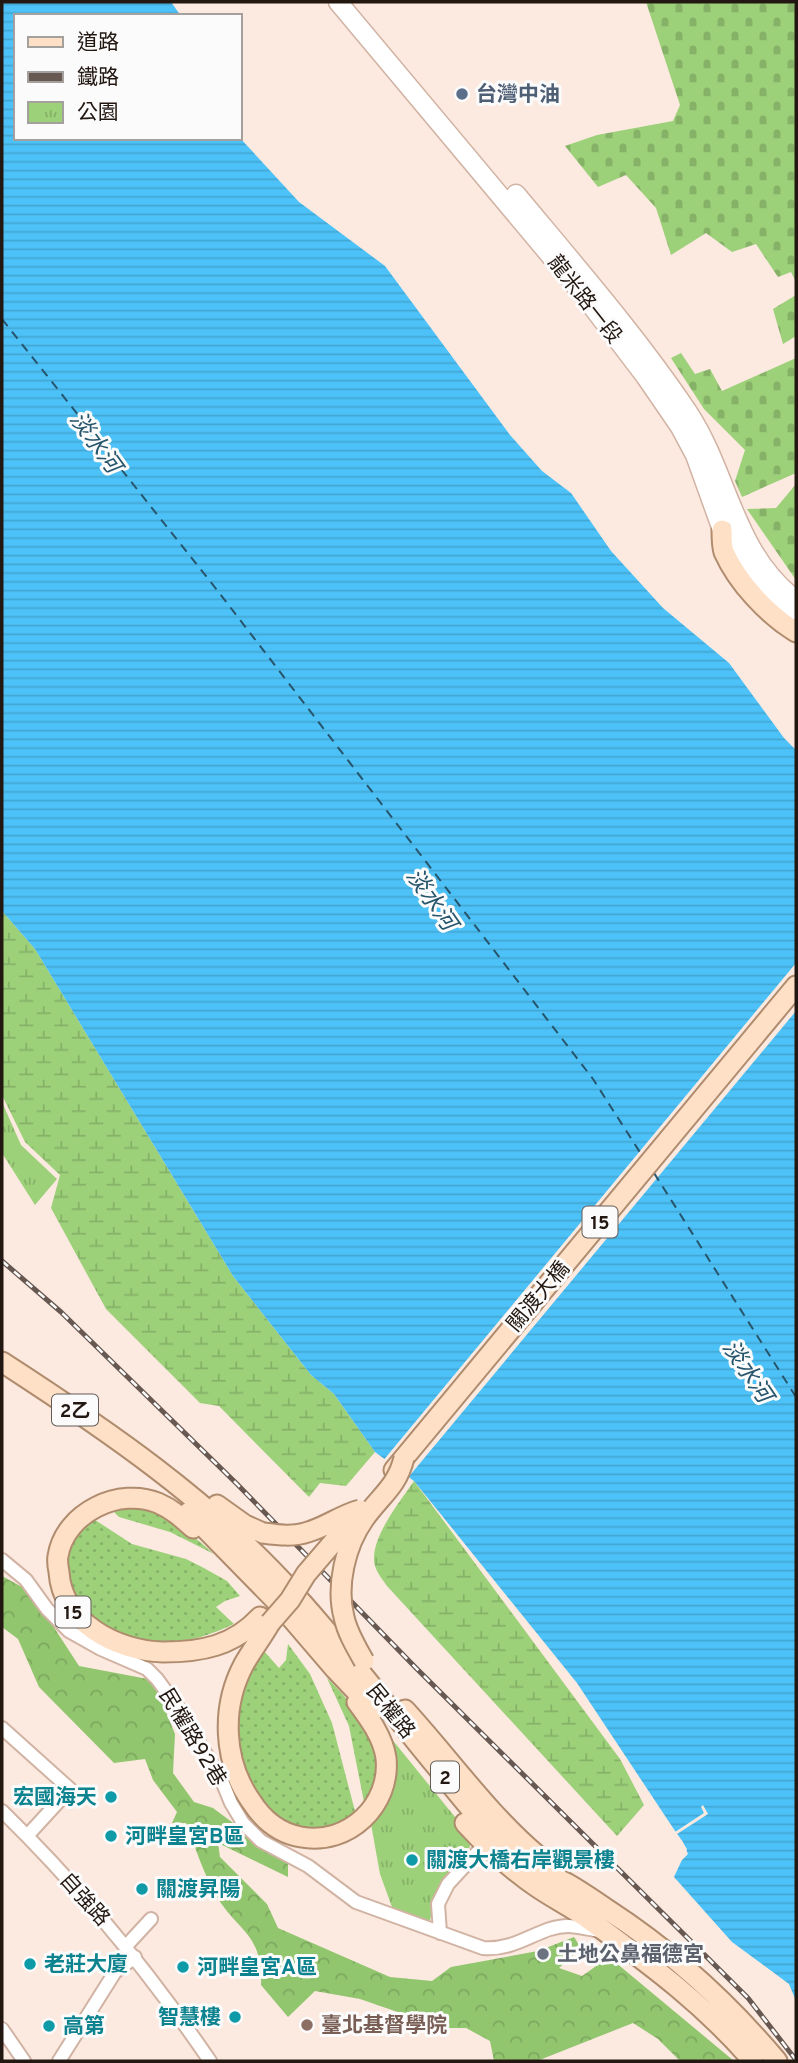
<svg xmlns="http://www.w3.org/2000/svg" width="798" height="2063" viewBox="0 0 798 2063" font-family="Overpass,'Noto Sans TC',sans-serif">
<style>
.grass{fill:url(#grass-dots)}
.forest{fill:url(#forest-crowns)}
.wetland{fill:url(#wetland-marsh)}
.cemetery{fill:url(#cemetery-stones)}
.park{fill:url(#park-tufts)}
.water{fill:url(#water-rules)}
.pier{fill:#fce9df}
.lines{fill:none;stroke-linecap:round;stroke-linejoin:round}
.ferry{stroke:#27556c;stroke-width:2;stroke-dasharray:9 7;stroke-linecap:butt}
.minor-casing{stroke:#d1b3a4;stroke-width:16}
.secondary-casing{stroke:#d1b3a4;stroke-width:21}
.primary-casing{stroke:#b08c6e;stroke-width:23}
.minor{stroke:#fff;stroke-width:12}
.secondary{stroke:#fff;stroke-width:18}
.primary{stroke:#fde0c6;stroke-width:19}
.rail-casing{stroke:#675952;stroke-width:5}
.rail{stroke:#fbfbfb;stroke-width:2.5;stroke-dasharray:8;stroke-linecap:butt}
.primary-bridge-casing{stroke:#b08c6e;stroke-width:23;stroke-linecap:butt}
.primary-bridge{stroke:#fde0c6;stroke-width:19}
.service-dot{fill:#5c6f8a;stroke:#fbfbfb;stroke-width:2.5}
.culture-dot{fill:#0f9aa8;stroke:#fbfbfb;stroke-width:2.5}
.worship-dot{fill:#6b7280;stroke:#fbfbfb;stroke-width:2.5}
.education-dot{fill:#8d6e63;stroke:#fbfbfb;stroke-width:2.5}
.labels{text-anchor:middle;stroke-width:6;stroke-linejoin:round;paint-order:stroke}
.shield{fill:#fbfbfb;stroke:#635b57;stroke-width:2}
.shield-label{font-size:19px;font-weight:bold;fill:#221711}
.service-label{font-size:21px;font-weight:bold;fill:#4e5e75;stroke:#fbfbfb;text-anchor:start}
.street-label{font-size:21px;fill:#221711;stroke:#fbfbfb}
.culture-label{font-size:21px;font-weight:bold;fill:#0d838f;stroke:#fbfbfb;text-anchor:start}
.worship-label{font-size:21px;font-weight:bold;fill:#5b616d;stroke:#fbfbfb;text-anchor:start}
.education-label{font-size:21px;font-weight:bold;fill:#785e54;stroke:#fbfbfb;text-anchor:start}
.water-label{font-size:23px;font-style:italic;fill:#27556c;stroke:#fbfbfb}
</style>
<defs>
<pattern id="grass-dots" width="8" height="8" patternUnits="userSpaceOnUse" patternTransform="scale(1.75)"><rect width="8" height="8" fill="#9cd079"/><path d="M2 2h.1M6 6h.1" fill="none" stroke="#86b268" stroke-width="1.8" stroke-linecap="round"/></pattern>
<pattern id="forest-crowns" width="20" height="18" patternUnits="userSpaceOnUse" patternTransform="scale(1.75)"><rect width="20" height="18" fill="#91c56e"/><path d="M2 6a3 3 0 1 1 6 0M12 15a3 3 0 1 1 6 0" fill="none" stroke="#7da85e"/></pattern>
<pattern id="wetland-marsh" width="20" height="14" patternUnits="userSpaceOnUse" patternTransform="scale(1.75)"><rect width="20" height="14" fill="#9cd079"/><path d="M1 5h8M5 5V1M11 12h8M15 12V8" fill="none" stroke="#86b268"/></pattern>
<pattern id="cemetery-stones" width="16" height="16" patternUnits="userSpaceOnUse" patternTransform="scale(1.75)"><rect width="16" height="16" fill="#9cd079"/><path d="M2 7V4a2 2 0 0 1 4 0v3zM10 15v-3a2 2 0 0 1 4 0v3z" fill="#86b268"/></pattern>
<pattern id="park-tufts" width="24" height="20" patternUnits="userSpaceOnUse" patternTransform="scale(1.75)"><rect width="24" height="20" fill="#9cd079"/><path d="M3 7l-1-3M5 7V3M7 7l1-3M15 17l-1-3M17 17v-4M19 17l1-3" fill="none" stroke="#86b268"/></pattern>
<pattern id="water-rules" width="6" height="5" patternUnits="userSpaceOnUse" patternTransform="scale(1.75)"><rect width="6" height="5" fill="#4dc2f8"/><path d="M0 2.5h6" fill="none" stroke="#43a6d4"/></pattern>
</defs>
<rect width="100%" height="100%" fill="#fce9df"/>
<path class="grass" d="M 123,1506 L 149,1508 L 173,1519 L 214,1554 L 170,1532 L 119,1517 L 111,1509 Z
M 92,1518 L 132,1544 L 186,1559 L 202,1567 L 227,1581 L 240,1596 L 225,1601 L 216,1607 L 234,1624 C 210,1635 188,1643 161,1642 C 121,1640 69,1614 67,1569 C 67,1560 67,1550 71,1542 C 76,1533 85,1525 92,1518 Z
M 288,1644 L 310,1674 L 332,1723 L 356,1815 C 340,1828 303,1835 284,1824 C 274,1818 258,1805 251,1795 C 245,1789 236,1748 235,1738 C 233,1710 248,1674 264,1651 L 279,1668 L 286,1660 Z
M 327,1678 C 353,1703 381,1739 379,1777 C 378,1786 369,1798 365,1807 L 349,1726 Z"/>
<path class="forest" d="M 2,1576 L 31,1592 L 79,1666 L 153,1680 L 175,1734 L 173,1773 L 194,1802 L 213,1808 L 288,1864 L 288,1877 L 218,1843 L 220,1857 L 267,1904 L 278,1928 L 390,1977 L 432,1981 L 451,1967 L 538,1951 L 574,1937 L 581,1948 L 559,1968 L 582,1976 L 609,1957 L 734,2061 L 680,2061 L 658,2039 L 633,2023 L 537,2061 L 494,2061 L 490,2041 L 466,2028 L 444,2028 L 360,1999 L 315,1991 L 288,2017 L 261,1985 C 263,1932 237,1932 216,1895 C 203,1873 195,1846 186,1823 L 172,1823 L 177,1812 L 153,1780 L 145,1759 L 114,1763 L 39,1687 L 18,1639 L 2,1627 Z"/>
<path class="wetland" d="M 2,911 L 35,949 L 233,1276 L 311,1375 L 334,1394 L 375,1452 L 346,1486 L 320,1483 L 309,1497 L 219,1406 L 200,1403 L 106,1309 L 51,1208 L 60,1175 L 25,1142 L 2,1095 Z
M 414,1481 L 620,1759 L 644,1805 L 617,1836 L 387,1586 C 383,1580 377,1573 375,1566 C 368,1540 400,1502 414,1481 Z"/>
<path class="cemetery" d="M 646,2 L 796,2 L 796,282 L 791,272 L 778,277 L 756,244 L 732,252 L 706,233 L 671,255 L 656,208 L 626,175 L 598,187 L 565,146 L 597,135 L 673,121 L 680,105 Z
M 796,295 L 796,336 L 783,344 L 773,309 Z
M 681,353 L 695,374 L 710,369 L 722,391 L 796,358 L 796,473 L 742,497 L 735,481 L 745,450 L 704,409 L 671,358 Z
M 796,484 L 796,580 L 747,509 L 776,508 Z"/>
<path class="park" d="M 2,1102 L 21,1145 L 57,1179 L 35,1205 L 2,1153 Z
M 386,1732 L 468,1833 C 479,1860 442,1880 434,1903 C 431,1910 432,1918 428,1925 L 396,1912 L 392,1907 L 380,1874 L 371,1824 Z"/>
<path class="water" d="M 2,2 L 171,2 L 181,16 L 16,16 L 16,138 L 240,138 L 299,202 L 385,266 L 510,435 L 542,471 L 571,493 L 611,551 L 663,608 L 729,663 L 784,738 L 796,750 L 796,2001 L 789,1984 L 732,1942 L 674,1877 L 687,1849 L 577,1683 L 414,1481 L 375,1452 L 334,1394 L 311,1375 L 233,1276 L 35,949 L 2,911 Z"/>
<path class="pier" d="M 796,963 L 796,1011 L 406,1480 L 382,1462 Z
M 703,1805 L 708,1814 L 677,1834 L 683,1842 L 688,1854 L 675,1867 L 683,1849 L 669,1827 L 675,1832 L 704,1813 L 701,1807 Z"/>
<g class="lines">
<path class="ferry" d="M 2,319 L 217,590 L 593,1079 L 643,1157
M 654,1173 L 796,1397"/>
<defs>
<path id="minor" d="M 2,1560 L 26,1580 L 47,1609 L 69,1631 L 101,1649 L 147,1669 L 157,1679 L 179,1709 L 222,1781 L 231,1803 L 243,1823 L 261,1841 L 308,1866 L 356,1902 L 483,1948 C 518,1951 539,1926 568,1926 C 579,1926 591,1930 601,1931
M 2,1728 L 70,1789 L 27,1836
M 2,1811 C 82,1889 147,1969 210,2061
M 440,1933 L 438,1904 L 448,1884 L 485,1844
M 127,1945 L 151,1919
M 2,2029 L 24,2061
M 59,2061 L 115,1972 L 135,1957"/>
<path id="secondary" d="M 338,2 L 584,296 L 645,376 L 680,427 L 695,455 L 722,530 L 757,583 L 777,603 L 796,618
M 516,194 C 575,265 637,336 688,412 C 729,474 733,552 796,600"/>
<path id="primary" d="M 722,530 C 722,537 722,546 724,552 C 738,583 767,614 796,632
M 2,1362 C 107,1430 211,1501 295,1595 C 345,1650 389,1709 436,1766 C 459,1795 482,1824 509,1849 C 527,1865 547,1873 568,1884 C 582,1892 595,1901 608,1910 C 671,1951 729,2004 777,2061
M 394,1470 L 796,986
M 217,1505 L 245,1525 L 263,1533
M 189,1512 L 281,1606 L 335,1669 L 374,1710
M 193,1528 C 182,1518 172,1509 158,1503 C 120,1487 65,1512 58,1556 C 57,1561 58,1567 59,1572 C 62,1622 116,1651 163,1652 C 202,1652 233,1646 260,1617
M 270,1623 C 262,1637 252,1650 244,1664 C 221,1707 223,1761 251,1801 C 263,1820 278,1833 301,1837 C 348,1846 391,1805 386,1758 C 383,1737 369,1718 357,1702
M 405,1710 C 449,1758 488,1814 538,1856
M 465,1823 C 487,1847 510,1869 537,1887 C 553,1898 571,1907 587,1918 C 649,1964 702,2002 753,2061"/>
</defs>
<use href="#minor" class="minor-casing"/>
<use href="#secondary" class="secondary-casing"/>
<use href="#primary" class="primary-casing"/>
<use href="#minor" class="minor"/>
<use href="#secondary" class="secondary"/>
<use href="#primary" class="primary"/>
<defs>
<path id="rail" d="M 2,1261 L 61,1312 L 237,1484 L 416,1668 L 748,1998 L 796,2060"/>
</defs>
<use href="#rail" class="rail-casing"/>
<use href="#rail" class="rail"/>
<defs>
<path id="primary-bridge" d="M 263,1533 C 278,1535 294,1537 308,1532 C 326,1527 341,1515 360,1510
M 270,1623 L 290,1600 L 306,1574 L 360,1511
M 364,1661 C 356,1647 347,1632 344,1617 C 336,1586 345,1546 364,1519 C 380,1496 397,1487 404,1458"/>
</defs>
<use href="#primary-bridge" class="primary-bridge-casing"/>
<use href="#primary-bridge" class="primary-bridge"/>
</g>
<circle class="service-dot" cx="462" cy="94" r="7"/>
<g class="culture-dot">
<circle cx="111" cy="1797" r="7"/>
<circle cx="111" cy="1836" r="7"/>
<circle cx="412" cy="1860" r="7"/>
<circle cx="142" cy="1889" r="7"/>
<circle cx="30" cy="1964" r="7"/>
<circle cx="183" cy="1967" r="7"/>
<circle cx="235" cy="2017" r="7"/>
<circle cx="49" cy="2026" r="7"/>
</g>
<circle class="worship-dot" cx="543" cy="1954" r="7"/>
<circle class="education-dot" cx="307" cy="2025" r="7"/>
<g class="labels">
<g class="shield">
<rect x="582.5" y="1206.5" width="35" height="31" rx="5"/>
<rect x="52" y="1394.5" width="46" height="31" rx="5"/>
<rect x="55.5" y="1596.5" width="35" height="31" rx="5"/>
<rect x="431" y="1761.5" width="28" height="31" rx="5"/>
</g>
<g class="shield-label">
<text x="600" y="1229">15</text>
<text x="75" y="1417">2乙</text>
<text x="73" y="1619">15</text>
<text x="445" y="1784">2</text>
</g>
<g class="service-label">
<text x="476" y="101">台灣中油</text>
</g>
<g class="street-label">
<text transform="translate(585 299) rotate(52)" y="7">龍米路一段</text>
<text transform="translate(538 1296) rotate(-50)" y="7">關渡大橋</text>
<text transform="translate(391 1711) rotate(51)" y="7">民權路</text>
<text transform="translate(193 1737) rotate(59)" y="7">民權路92巷</text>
<text transform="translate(85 1899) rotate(48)" y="7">自強路</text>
</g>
<g class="culture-label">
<text x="97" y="1804" text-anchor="end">宏國海天</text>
<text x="125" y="1843">河畔皇宮B區</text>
<text x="426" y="1867">關渡大橋右岸觀景樓</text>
<text x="156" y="1896">關渡昇陽</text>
<text x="44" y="1971">老莊大廈</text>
<text x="197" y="1974">河畔皇宮A區</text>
<text x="221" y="2024" text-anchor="end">智慧樓</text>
<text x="63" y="2033">高第</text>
</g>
<g class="worship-label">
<text x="557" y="1961">土地公鼻福德宮</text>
</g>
<g class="education-label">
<text x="321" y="2032">臺北基督學院</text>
</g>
<g class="water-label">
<text transform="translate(96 442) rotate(54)" y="8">淡水河</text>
<text transform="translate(432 899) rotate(55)" y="8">淡水河</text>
<text transform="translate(748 1371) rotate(56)" y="8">淡水河</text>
</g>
</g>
<rect width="798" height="2063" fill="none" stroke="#221711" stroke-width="7"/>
<rect x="14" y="14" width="228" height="126" fill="#fbfbfb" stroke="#a4a09d" stroke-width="2"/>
<rect x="28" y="37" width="35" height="10" fill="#fde0c6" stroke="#a4a09d" stroke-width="2"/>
<text x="77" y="49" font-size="21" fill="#221711">道路</text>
<rect x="28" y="72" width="35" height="10" fill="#675952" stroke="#a4a09d" stroke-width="2"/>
<text x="77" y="84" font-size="21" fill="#221711">鐵路</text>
<rect x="28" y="102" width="35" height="21" fill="url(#park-tufts)" stroke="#a4a09d" stroke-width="2"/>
<text x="77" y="119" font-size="21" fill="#221711">公園</text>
</svg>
